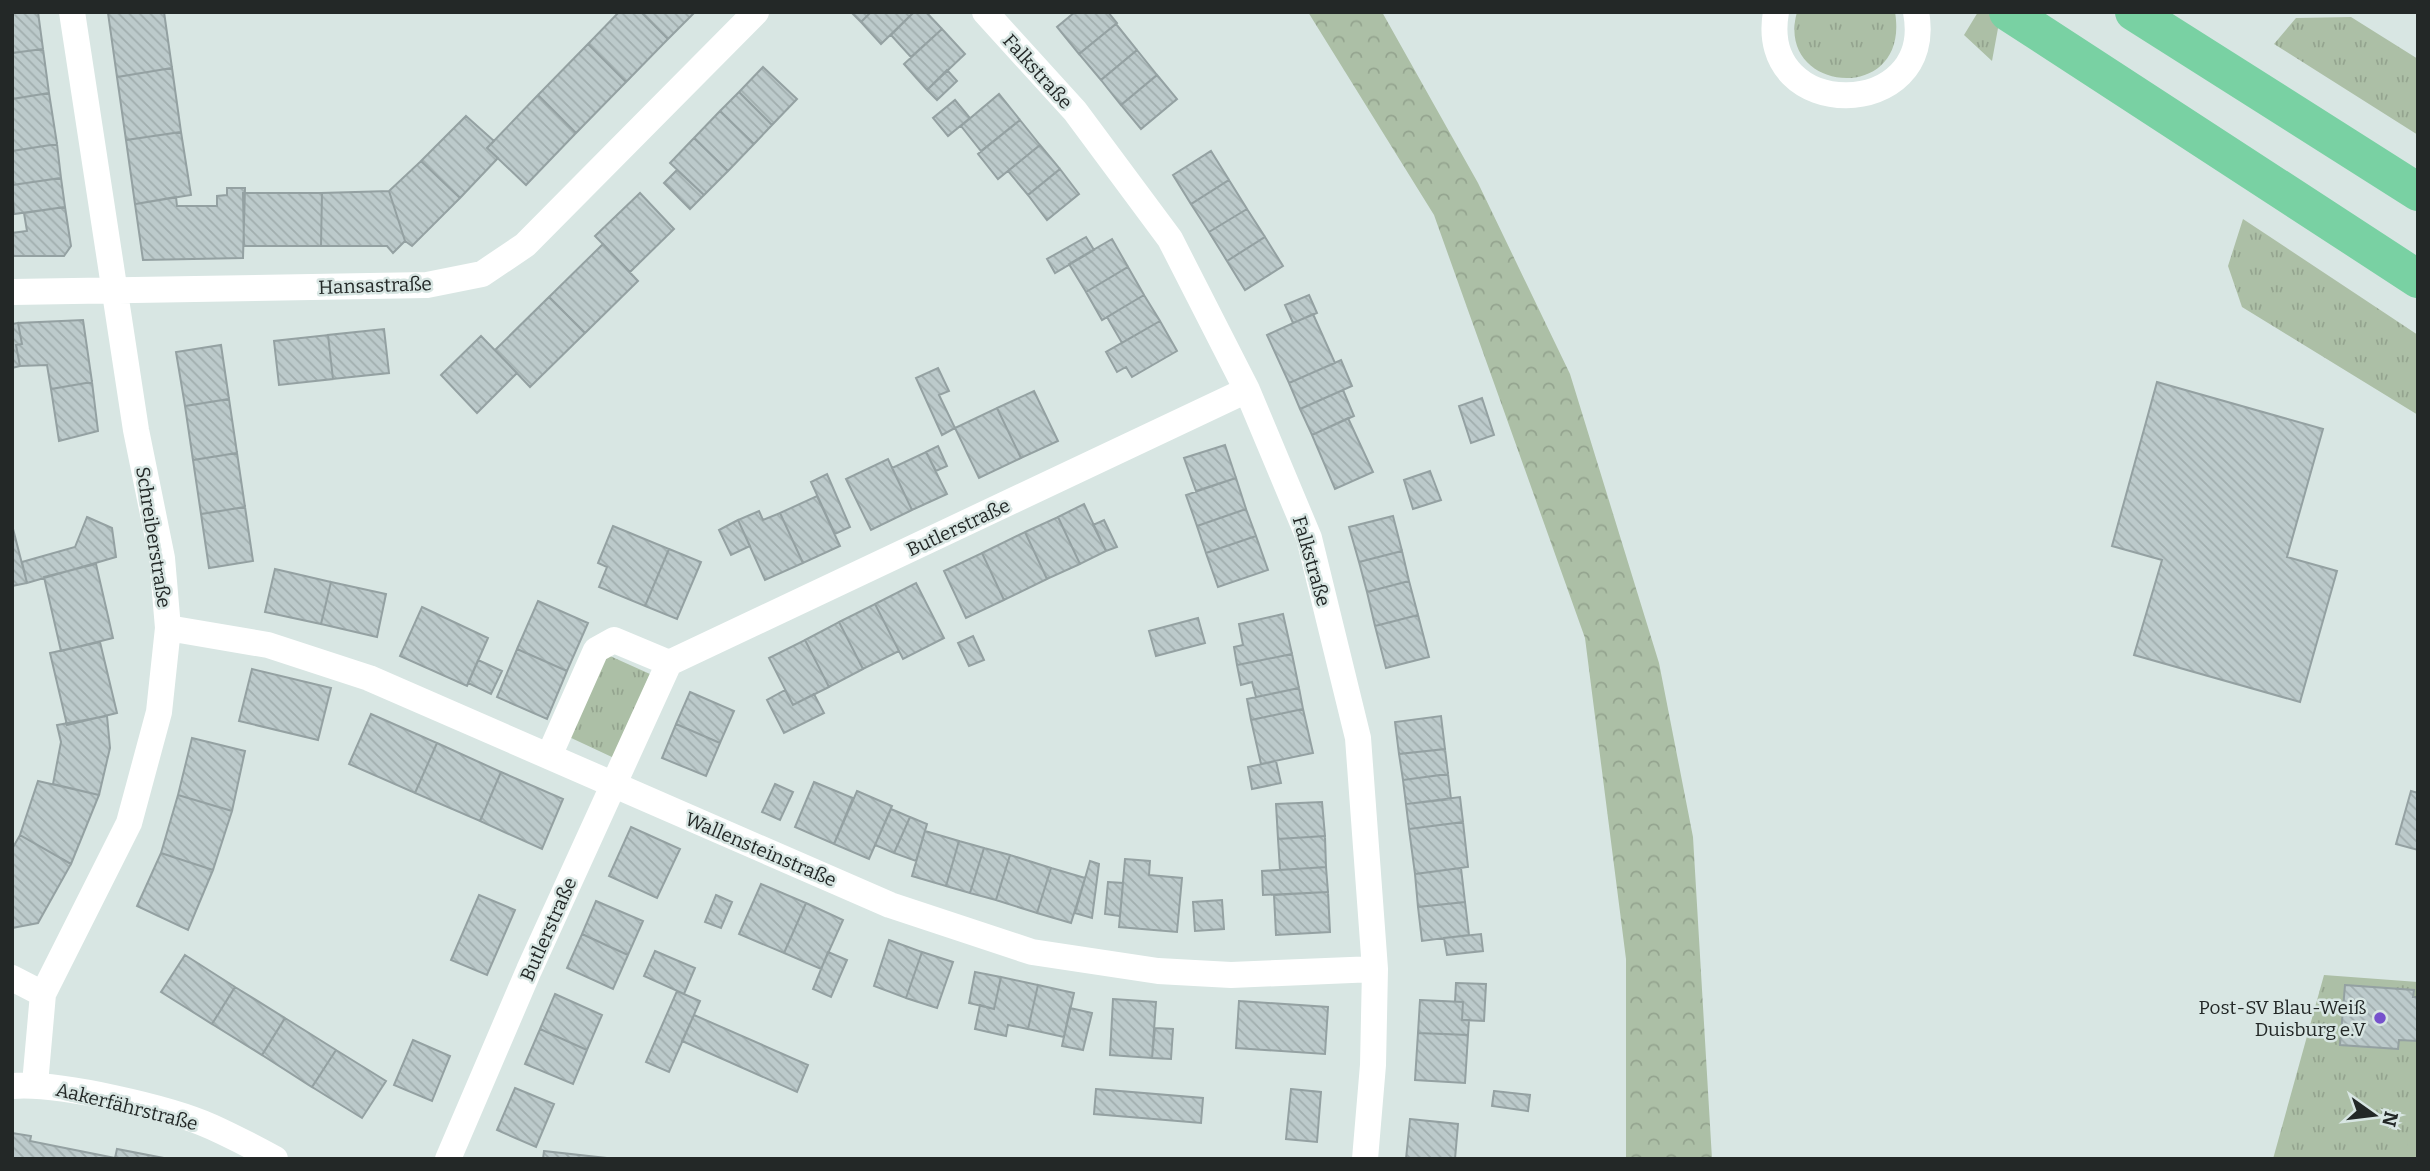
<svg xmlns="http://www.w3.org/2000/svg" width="2430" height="1171" viewBox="0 0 2430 1171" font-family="Bitter,serif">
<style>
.grass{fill:url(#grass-tufts)}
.forest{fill:url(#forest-crowns)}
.pitch{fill:#acbfa6}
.building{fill:url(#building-back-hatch);stroke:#94a1a2;stroke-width:2}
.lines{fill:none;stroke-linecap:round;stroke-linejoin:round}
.street{stroke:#fff;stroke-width:26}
.highway{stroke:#79d1a3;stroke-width:38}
.poi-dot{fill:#7652cc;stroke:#d8e6e3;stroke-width:2.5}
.labels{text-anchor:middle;stroke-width:5;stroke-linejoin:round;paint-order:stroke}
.street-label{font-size:19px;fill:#232827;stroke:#d8e6e3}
.poi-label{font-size:19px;fill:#232827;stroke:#d8e6e3;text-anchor:end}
</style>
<defs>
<pattern id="grass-tufts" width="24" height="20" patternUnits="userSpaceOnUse" patternTransform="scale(1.75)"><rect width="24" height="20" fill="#acbfa6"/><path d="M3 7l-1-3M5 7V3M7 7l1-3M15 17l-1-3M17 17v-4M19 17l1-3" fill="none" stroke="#94a48f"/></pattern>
<pattern id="forest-crowns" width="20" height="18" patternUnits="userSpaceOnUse" patternTransform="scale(1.75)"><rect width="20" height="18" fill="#acbfa6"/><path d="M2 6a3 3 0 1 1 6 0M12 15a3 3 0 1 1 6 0" fill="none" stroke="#94a48f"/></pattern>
<pattern id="building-back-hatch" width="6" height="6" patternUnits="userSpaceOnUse" patternTransform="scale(1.75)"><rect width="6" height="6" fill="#bccacb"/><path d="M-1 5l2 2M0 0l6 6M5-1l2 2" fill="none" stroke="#a1aeae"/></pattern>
</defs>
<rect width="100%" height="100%" fill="#d8e6e3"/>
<path class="grass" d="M 1797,12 L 1895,12 C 1911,106 1774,94 1797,12 Z
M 1978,12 L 2001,12 L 1992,61 L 1964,35 Z
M 2351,17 L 2418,59 L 2418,135 L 2274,44 L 2296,18 Z
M 2243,219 L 2418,335 L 2418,415 L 2242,307 L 2228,266 Z
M 610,656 L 650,674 L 614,758 L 567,736 L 600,658 Z
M 2324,975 L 2418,982 L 2418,1159 L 2273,1159 Z"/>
<path class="forest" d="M 1308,12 L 1382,12 L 1478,183 L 1570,374 L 1659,663 L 1693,837 L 1712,1159 L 1626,1159 L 1626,959 L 1585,638 L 1434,215 Z"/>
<path class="pitch" d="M 2411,1095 L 2418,1096 L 2418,1159 L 2406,1159 Z"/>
<path class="building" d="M 12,12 L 38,12 L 43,49 L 12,53 Z
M 164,12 L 172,68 L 117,77 L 108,13 Z
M 619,12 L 641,12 L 668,39 L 626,82 L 588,44 Z
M 641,12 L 695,12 L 668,39 Z
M 851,12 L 871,12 L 861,22 Z
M 871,12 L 914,12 L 881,44 L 861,22 Z
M 914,12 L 926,12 L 942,29 L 911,57 L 891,35 Z
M 1075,12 L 1108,12 L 1117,23 L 1079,54 L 1057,27 Z
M 1116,24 L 1137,50 L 1101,80 L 1079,54 Z
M 942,29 L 965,54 L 927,90 L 904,64 Z
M 588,44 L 626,82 L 576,133 L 538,95 Z
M 43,49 L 49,93 L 12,99 L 12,53 Z
M 1137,50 L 1157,75 L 1121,105 L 1101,80 Z
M 763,67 L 797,99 L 772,125 L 739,92 Z
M 172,68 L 181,132 L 126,140 L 117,77 Z
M 947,70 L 957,81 L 937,100 L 927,90 Z
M 1157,75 L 1177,99 L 1141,129 L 1121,105 Z
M 739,92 L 772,125 L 754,144 L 720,111 Z
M 49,93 L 57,144 L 12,151 L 12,99 Z
M 999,94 L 1020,120 L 981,151 L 961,126 Z
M 538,95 L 576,133 L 526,185 L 487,148 Z
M 955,100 L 970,118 L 948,136 L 933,118 Z
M 720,111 L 754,144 L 728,171 L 694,138 Z
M 466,116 L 494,141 L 487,148 L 498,158 L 460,198 L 421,161 Z
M 1020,120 L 1040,145 L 998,179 L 978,154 Z
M 181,132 L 191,195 L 135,204 L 126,140 Z
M 694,138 L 728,171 L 704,195 L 670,163 Z
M 57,144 L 61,178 L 12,185 L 12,151 Z
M 1040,145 L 1060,169 L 1028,195 L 1008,171 Z
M 1211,151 L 1229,180 L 1191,204 L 1173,175 Z
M 421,161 L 460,198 L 412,246 L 405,241 L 389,191 Z
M 1060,169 L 1079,194 L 1047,220 L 1028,195 Z
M 677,170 L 704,195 L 690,209 L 664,183 Z
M 61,178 L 65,207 L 14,214 L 12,185 Z
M 1229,180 L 1247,209 L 1209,232 L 1191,204 Z
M 227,188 L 245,188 L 243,258 L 143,260 L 135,204 L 176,197 L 177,206 L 217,206 L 217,196 L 227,195 Z
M 389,191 L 405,241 L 393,253 L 387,246 L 321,246 L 322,193 Z
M 243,193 L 322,193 L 321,246 L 244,246 Z
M 640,193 L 674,229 L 630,272 L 595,236 Z
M 65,207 L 71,246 L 64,256 L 12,256 L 12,233 L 27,231 L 24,213 Z
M 1247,209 L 1265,237 L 1227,261 L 1209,232 Z
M 1086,237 L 1094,250 L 1055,273 L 1047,259 Z
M 1265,237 L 1283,266 L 1245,290 L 1227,261 Z
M 1112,239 L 1128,267 L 1086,292 L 1069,264 Z
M 603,244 L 638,281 L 585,333 L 549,297 Z
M 1128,267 L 1144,295 L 1102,320 L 1086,292 Z
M 1144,295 L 1160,321 L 1122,343 L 1107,317 Z
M 1309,295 L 1317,313 L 1293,323 L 1285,305 Z
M 549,297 L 585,333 L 530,387 L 495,350 Z
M 1313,314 L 1335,363 L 1289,383 L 1267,335 Z
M 83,320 L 92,382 L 51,389 L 47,365 L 20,366 L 16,345 L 22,344 L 18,323 Z
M 1160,321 L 1177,351 L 1132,377 L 1126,367 L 1117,372 L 1106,352 Z
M 18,323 L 22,344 L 16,345 L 20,366 L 12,368 L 12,324 Z
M 384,329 L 389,373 L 333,379 L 328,335 Z
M 328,335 L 333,379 L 279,385 L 274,341 Z
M 481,336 L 517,373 L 477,413 L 441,375 Z
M 221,345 L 229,399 L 185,406 L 176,352 Z
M 1341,360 L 1352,386 L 1300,409 L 1289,383 Z
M 938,368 L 949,391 L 939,395 L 955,428 L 942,435 L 916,378 Z
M 92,382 L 98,431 L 59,441 L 51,389 Z
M 2157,382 L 2323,429 L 2287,557 L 2337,571 L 2300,702 L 2134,655 L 2162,560 L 2112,546 Z
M 1343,390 L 1354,416 L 1312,435 L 1300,409 Z
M 1034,391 L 1058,441 L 1021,458 L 997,408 Z
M 1482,398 L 1494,435 L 1471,443 L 1459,406 Z
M 229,399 L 237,453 L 193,460 L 185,406 Z
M 997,408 L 1021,458 L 979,478 L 955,428 Z
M 1348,418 L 1373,472 L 1335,489 L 1312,435 Z
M 1225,445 L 1236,478 L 1196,491 L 1184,458 Z
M 938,446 L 947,466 L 936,471 L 926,452 Z
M 926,452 L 947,494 L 912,510 L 892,468 Z
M 237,453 L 245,507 L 201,514 L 193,460 Z
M 888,459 L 912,510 L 871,530 L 846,479 Z
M 1430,471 L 1441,500 L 1413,509 L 1404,480 Z
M 827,474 L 850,527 L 835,534 L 811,482 Z
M 1236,478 L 1246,509 L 1197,526 L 1186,495 Z
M 817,496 L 840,546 L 803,563 L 780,513 Z
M 1084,504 L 1106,551 L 1080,564 L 1058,517 Z
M 245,507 L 253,561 L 209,568 L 201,514 Z
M 1246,509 L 1256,536 L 1206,553 L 1197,526 Z
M 759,511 L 763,520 L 780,513 L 803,563 L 765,580 L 738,520 Z
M 1393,516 L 1402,551 L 1359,562 L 1349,527 Z
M 87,517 L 112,528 L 116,557 L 27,583 L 22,562 L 75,547 Z
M 1058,517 L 1080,564 L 1047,579 L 1025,532 Z
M 738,520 L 750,546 L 731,555 L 719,530 Z
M 1104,520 L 1117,547 L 1106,551 L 1093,525 Z
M 12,525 L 27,583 L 12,586 Z
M 613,526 L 669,549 L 645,606 L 599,587 L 607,567 L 598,563 Z
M 1025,532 L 1047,579 L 1004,600 L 982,553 Z
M 1256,536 L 1268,570 L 1218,587 L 1206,553 Z
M 669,549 L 701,562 L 677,619 L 645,606 Z
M 1402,551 L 1409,581 L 1367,592 L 1359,562 Z
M 982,553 L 1004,600 L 966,618 L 944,571 Z
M 96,564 L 113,638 L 61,651 L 44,577 Z
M 275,569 L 331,582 L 321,624 L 265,612 Z
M 1409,581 L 1418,615 L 1375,626 L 1367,592 Z
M 331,582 L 386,594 L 377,637 L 321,624 Z
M 916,583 L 944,638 L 903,659 L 875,604 Z
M 538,601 L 588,623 L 567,671 L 517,649 Z
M 875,604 L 899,651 L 863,669 L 839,622 Z
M 422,607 L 488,638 L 467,686 L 400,656 Z
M 1283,614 L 1292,654 L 1237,665 L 1234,647 L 1243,645 L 1239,624 Z
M 1418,615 L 1429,657 L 1386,668 L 1375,626 Z
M 1198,618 L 1205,643 L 1156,656 L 1149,631 Z
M 839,622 L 863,669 L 829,687 L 805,640 Z
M 973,636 L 984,660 L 969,666 L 958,643 Z
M 805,640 L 829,687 L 793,705 L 769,658 Z
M 100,642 L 117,713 L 67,725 L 50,653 Z
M 517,649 L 567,671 L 547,719 L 497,697 Z
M 1292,654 L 1299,688 L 1256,697 L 1252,682 L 1241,685 L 1237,665 Z
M 478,660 L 502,671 L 491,694 L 468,683 Z
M 252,669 L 331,688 L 318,740 L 239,721 Z
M 1299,688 L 1303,709 L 1251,720 L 1247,699 Z
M 785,690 L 793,705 L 814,694 L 824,713 L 784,733 L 767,700 Z
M 690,692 L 734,711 L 720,743 L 676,724 Z
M 1303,709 L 1313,753 L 1261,764 L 1251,720 Z
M 371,714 L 437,743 L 415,793 L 349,764 Z
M 107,716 L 110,748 L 99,795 L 53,784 L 61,742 L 57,725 Z
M 1441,716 L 1445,749 L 1399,754 L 1395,722 Z
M 676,724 L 720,743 L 706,776 L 662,758 Z
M 192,738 L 245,751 L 232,811 L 178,795 Z
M 437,743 L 501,772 L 480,821 L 415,793 Z
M 1445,749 L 1448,774 L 1403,780 L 1399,754 Z
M 1276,761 L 1281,783 L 1252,789 L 1248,767 Z
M 501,772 L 563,799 L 542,849 L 480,821 Z
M 1448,774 L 1451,799 L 1406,804 L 1403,780 Z
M 38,781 L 99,795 L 71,864 L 20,835 Z
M 814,782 L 853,798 L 834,844 L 795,827 Z
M 775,784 L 793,792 L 780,820 L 762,812 Z
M 857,791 L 892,806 L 869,859 L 834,844 Z
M 2411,791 L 2418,793 L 2418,850 L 2396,844 Z
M 178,795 L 232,811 L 213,870 L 161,853 Z
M 1460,797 L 1463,822 L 1409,829 L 1406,804 Z
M 1322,802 L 1325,836 L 1278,839 L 1276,804 Z
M 891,809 L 910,817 L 894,853 L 875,845 Z
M 910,817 L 927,824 L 916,861 L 894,853 Z
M 1463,822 L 1468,867 L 1415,874 L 1409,829 Z
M 631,827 L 680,849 L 657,898 L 609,876 Z
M 925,831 L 959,841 L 946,886 L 912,876 Z
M 20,835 L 71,864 L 38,923 L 12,928 L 12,849 Z
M 1325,836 L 1326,867 L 1280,870 L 1278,839 Z
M 959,841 L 984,848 L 970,893 L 946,886 Z
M 984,848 L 1010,855 L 996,900 L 970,893 Z
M 161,853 L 213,870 L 188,930 L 137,906 Z
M 1010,855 L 1051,868 L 1037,913 L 996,900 Z
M 1125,859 L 1150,861 L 1149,875 L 1182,878 L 1177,932 L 1119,927 Z
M 1090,861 L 1099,864 L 1092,918 L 1075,913 Z
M 1326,867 L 1328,892 L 1263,895 L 1262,871 Z
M 1051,868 L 1085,878 L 1071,923 L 1037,913 Z
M 1461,868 L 1465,902 L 1418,907 L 1415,874 Z
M 1108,882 L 1123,883 L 1120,916 L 1105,914 Z
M 761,884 L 806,903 L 784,953 L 739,934 Z
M 1328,892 L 1330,932 L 1276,935 L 1274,895 Z
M 479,895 L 515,910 L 487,975 L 451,960 Z
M 716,895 L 732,902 L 721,928 L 705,922 Z
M 1222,900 L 1224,929 L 1195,931 L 1193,902 Z
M 596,901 L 643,921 L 628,955 L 582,934 Z
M 1465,902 L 1469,935 L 1422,941 L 1418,907 Z
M 806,903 L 843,920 L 821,969 L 784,953 Z
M 582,934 L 628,955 L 613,989 L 567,968 Z
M 1481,934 L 1483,951 L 1447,955 L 1444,938 Z
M 889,940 L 922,952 L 906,998 L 874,986 Z
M 655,951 L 695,968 L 684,994 L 644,976 Z
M 828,952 L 847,960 L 831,997 L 813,989 Z
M 922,952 L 953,962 L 937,1008 L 906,998 Z
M 185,955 L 235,987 L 212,1024 L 161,992 Z
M 975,972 L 1001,977 L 994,1009 L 969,1003 Z
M 1001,977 L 1038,985 L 1028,1029 L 1008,1025 L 1006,1036 L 975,1029 L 980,1005 L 994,1009 Z
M 1456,983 L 1486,984 L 1484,1021 L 1462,1020 L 1463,1002 L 1455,1002 Z
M 1038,985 L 1074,993 L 1064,1037 L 1028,1029 Z
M 2345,985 L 2414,990 L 2413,997 L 2418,997 L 2418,1041 L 2399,1040 L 2398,1049 L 2340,1045 Z
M 235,987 L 285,1018 L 262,1055 L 212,1024 Z
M 677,991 L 700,1001 L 669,1072 L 646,1062 Z
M 555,994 L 602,1015 L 587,1050 L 540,1029 Z
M 1113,999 L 1156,1002 L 1152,1058 L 1110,1055 Z
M 1420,1000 L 1463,1002 L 1462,1020 L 1469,1020 L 1468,1035 L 1418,1033 Z
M 1239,1001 L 1328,1007 L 1325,1054 L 1236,1048 Z
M 1070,1008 L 1092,1013 L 1083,1050 L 1062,1046 Z
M 694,1015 L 808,1065 L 797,1092 L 682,1041 Z
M 285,1018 L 336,1050 L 312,1087 L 262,1055 Z
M 1155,1028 L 1173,1029 L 1171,1059 L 1152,1058 Z
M 540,1029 L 587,1050 L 573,1084 L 525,1064 Z
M 1418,1033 L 1468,1035 L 1465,1083 L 1415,1080 Z
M 413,1040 L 450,1056 L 432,1101 L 394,1085 Z
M 336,1050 L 386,1081 L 362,1118 L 312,1087 Z
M 515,1088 L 554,1104 L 536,1147 L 497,1130 Z
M 1096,1089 L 1203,1098 L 1201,1123 L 1094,1114 Z
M 1291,1089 L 1321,1092 L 1317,1142 L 1286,1139 Z
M 1494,1091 L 1530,1095 L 1528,1111 L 1492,1106 Z
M 1410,1119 L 1458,1124 L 1455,1159 L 1406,1159 Z
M 12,1133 L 31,1136 L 30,1141 L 115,1158 L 117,1149 L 169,1159 L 12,1159 Z
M 544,1151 L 606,1158 L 606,1159 L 543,1159 Z"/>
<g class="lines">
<path class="street" d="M 985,12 L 1075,111 L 1170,239 L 1247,390 L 1309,538 L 1358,738 L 1375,969 L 1373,1065 L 1365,1159
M 1776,12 C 1756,124 1937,122 1916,12
M 12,292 L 427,285 L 482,274 L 525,245 L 756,12
M 168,628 L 268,645 L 369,678 L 890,905 L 1032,952 L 1158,971 L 1231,975 L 1375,969
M 549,756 L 596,650 L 614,640 L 669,663
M 12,978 L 43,994
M 35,1084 L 43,994 L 129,823 L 159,712 L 168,628 L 162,558 L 136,430 L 72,12
M 12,1086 C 58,1082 170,1108 212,1127 C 234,1137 255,1148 275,1159
M 448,1159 L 529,970 L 669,663 L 1247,390"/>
<path class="highway" d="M 2008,12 L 2418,279
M 2134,12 L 2418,192"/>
</g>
<circle class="poi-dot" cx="2380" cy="1018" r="7"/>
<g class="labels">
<g class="street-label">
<text transform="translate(1038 71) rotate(48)" y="7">Falkstraße</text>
<text transform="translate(375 285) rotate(-2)" y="7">Hansastraße</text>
<text transform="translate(958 527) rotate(-25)" y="7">Butlerstraße</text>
<text transform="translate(154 537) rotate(81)" y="7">Schreiberstraße</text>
<text transform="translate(1312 561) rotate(74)" y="7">Falkstraße</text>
<text transform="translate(761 849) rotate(23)" y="7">Wallensteinstraße</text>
<text transform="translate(548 929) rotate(-66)" y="7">Butlerstraße</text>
<text transform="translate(127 1106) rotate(14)" y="7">Aakerfährstraße</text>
</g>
<g class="poi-label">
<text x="2366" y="1014">Post-SV Blau-Weiß<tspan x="2366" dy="22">Duisburg e.V</tspan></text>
</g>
</g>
<rect width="2430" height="1171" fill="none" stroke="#232827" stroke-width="28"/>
<g transform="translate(2374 1115) rotate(104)" stroke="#d8e6e3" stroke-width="5" paint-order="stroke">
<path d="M0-5L12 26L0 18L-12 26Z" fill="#232827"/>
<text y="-10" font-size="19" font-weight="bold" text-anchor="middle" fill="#232827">N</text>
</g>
</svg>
